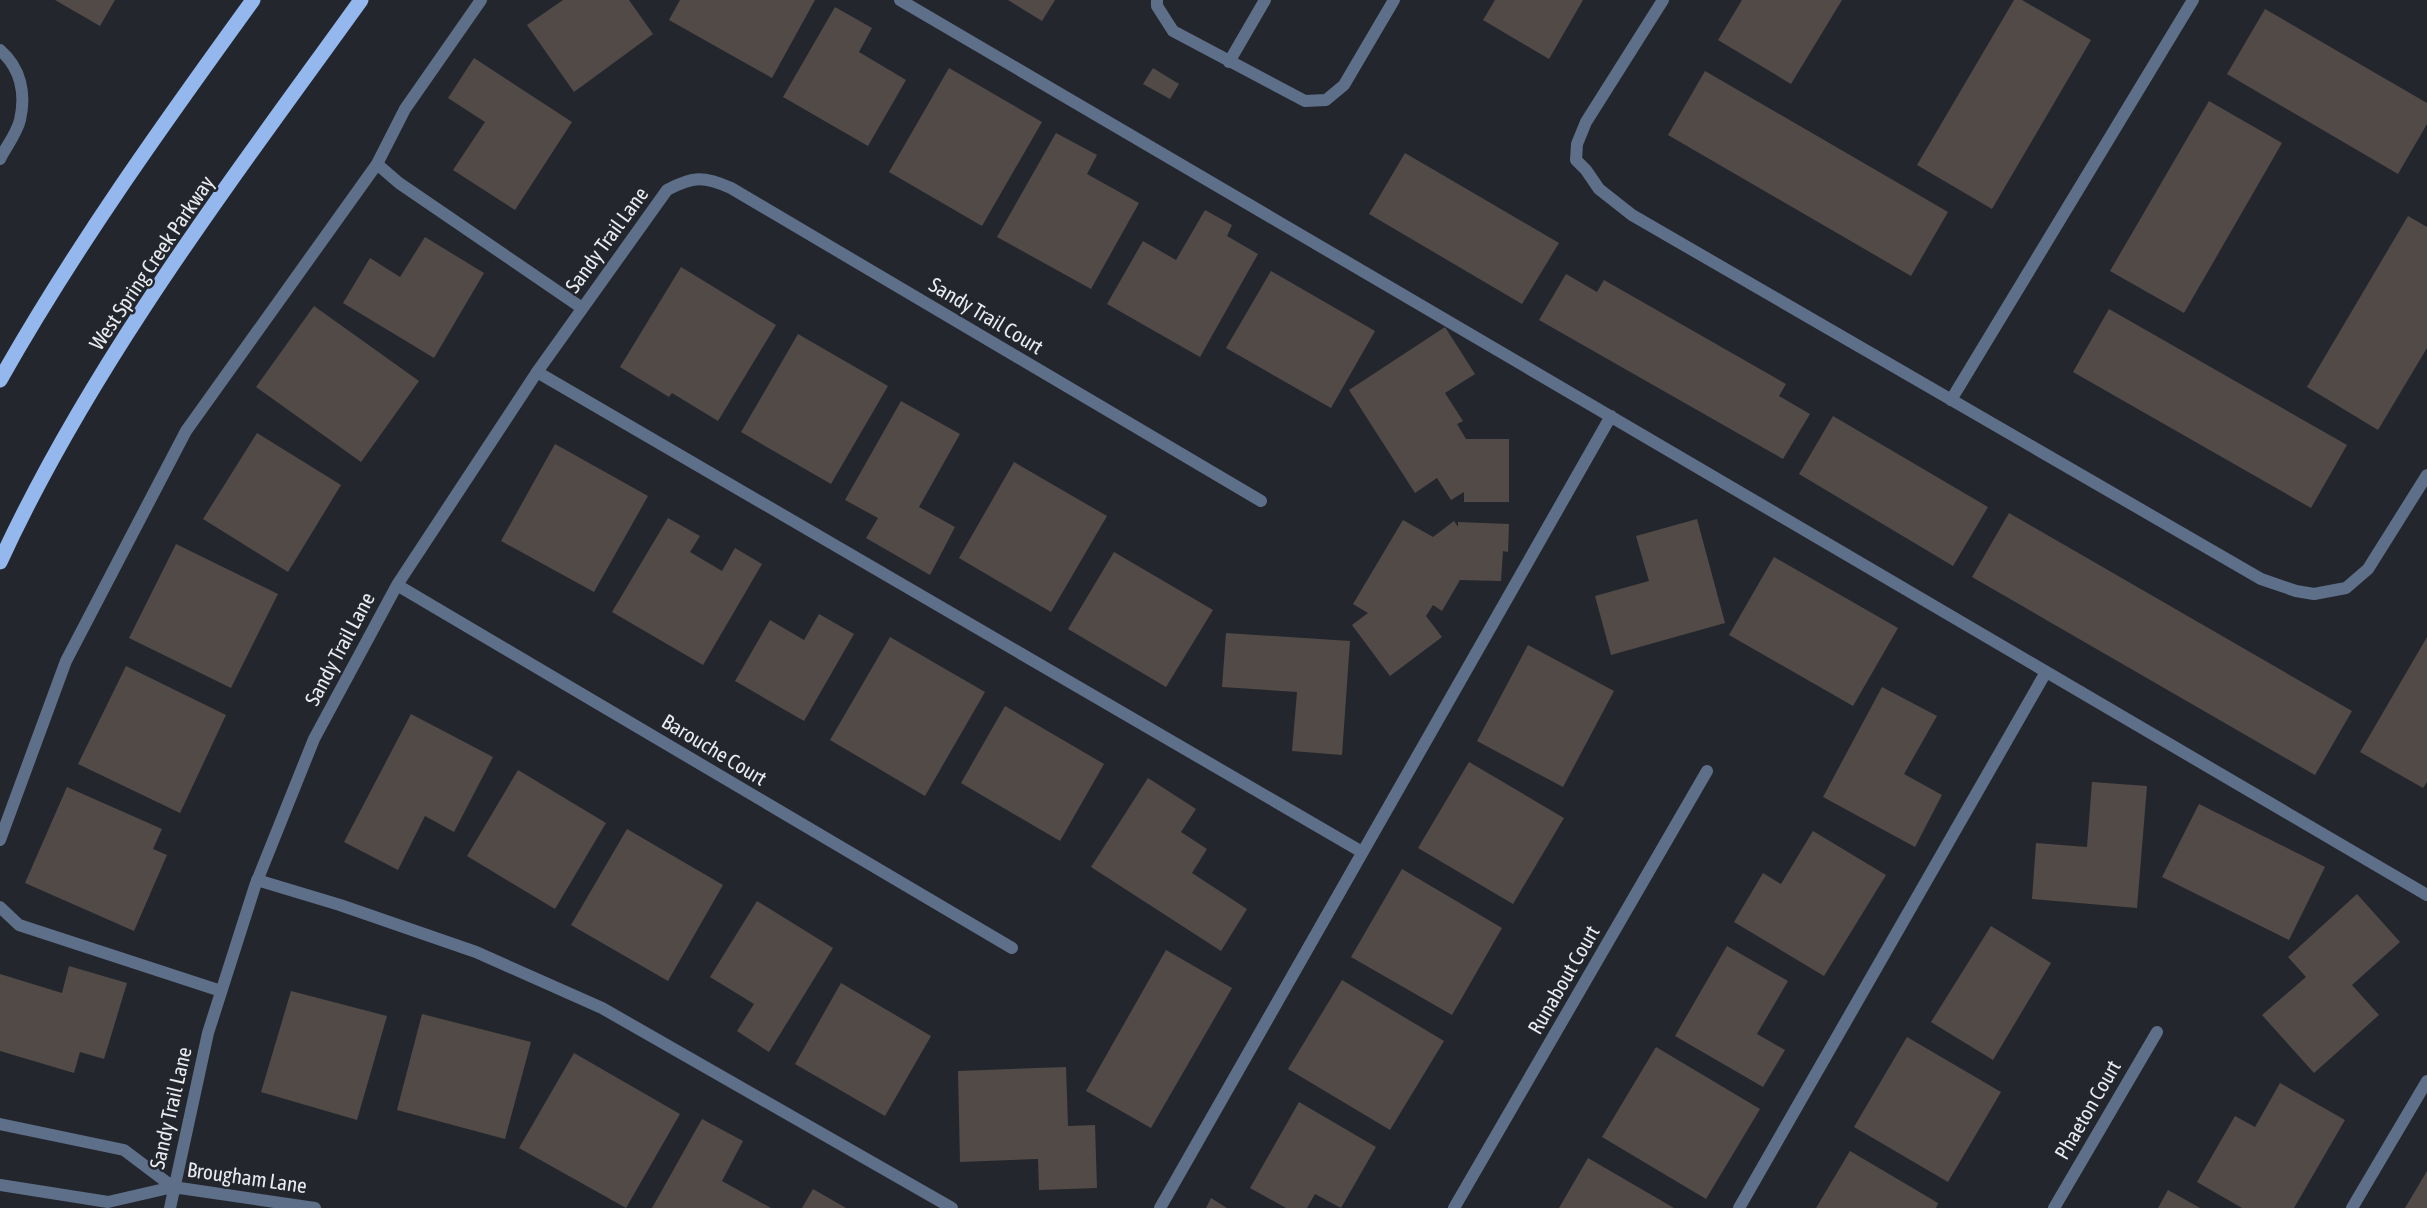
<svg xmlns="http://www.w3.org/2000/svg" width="2427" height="1208" viewBox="0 0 2427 1208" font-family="'Asap Condensed',sans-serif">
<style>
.building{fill:#524a47}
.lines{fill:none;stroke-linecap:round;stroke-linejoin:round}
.service{stroke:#5e6f89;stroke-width:12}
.minor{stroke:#5e6f89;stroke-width:12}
.primary{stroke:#94b7ee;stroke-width:15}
.labels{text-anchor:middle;stroke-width:5;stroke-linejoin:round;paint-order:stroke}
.street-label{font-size:21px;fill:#e8ebef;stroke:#23272d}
</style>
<rect width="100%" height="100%" fill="#23272d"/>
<path class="building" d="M 55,0 L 115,0 L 100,26 Z
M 563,0 L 629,0 L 653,34 L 574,92 L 527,25 Z
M 680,0 L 815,0 L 772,78 L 669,20 Z
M 1008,0 L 1055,0 L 1042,21 Z
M 1495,0 L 1583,0 L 1549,59 L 1483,20 Z
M 1742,0 L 1842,0 L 1791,84 L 1718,40 Z
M 2014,0 L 2022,0 L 2091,40 L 1992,209 L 1917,165 Z
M 835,7 L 872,28 L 859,52 L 906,80 L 868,146 L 783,97 Z
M 2265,9 L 2427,103 L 2427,124 L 2398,174 L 2227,74 Z
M 474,58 L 572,122 L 515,210 L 453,170 L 485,122 L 448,98 Z
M 949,68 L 1042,122 L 982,226 L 889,172 Z
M 1153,68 L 1179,84 L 1170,99 L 1143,84 Z
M 1705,71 L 1948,212 L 1911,276 L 1668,135 Z
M 2209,101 L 2282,143 L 2184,313 L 2110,271 Z
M 1056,133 L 1097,155 L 1087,174 L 1139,203 L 1091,289 L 997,237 Z
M 1405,153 L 1559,243 L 1522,304 L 1369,214 Z
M 1205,210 L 1232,225 L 1227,236 L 1258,254 L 1200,357 L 1107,304 L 1143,241 L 1176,260 Z
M 2408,216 L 2427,227 L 2427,348 L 2378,430 L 2307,387 Z
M 425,237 L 484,273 L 434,358 L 343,303 L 370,258 L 400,277 Z
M 681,267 L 776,325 L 718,421 L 672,393 L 669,397 L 620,367 Z
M 1271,271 L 1375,331 L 1331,408 L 1226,348 Z
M 1566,274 L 1597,292 L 1604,280 L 1786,384 L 1779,396 L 1810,414 L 1783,459 L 1539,320 Z
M 314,306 L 419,381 L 361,462 L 256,387 Z
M 2109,309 L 2347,445 L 2311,508 L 2073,372 Z
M 1445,327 L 1475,374 L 1445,393 L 1463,421 L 1457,424 L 1466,439 L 1509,439 L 1509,502 L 1464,502 L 1464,492 L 1451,500 L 1437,478 L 1415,493 L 1349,390 Z
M 798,334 L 888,386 L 831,484 L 741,432 Z
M 901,401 L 960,434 L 919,507 L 955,527 L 930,575 L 866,538 L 878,518 L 845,500 Z
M 1833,416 L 1988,507 L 1953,566 L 1799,474 Z
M 257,433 L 341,485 L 288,572 L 203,519 Z
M 555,444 L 648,496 L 594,592 L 501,541 Z
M 1014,462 L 1107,516 L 1051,612 L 959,558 Z
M 2009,513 L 2352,711 L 2315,775 L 1972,577 Z
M 668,518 L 700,536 L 690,552 L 722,571 L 735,548 L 762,564 L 703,665 L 612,612 Z
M 1697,519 L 1725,623 L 1611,655 L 1595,596 L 1649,581 L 1636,536 Z
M 1403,520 L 1433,537 L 1454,521 L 1458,527 L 1458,522 L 1509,524 L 1508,552 L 1503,551 L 1501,581 L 1460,580 L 1442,611 L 1433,605 L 1426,616 L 1442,637 L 1390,676 L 1352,625 L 1368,613 L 1353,604 Z
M 176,544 L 278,594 L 231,688 L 129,638 Z
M 1114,552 L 1213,610 L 1166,687 L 1068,629 Z
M 1774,557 L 1898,628 L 1853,706 L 1729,635 Z
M 819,614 L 854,634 L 804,721 L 735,681 L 770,620 L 804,640 Z
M 1226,633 L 1350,641 L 1342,755 L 1292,751 L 1297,692 L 1222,687 Z
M 890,637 L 985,692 L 925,796 L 830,740 Z
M 2427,637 L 2427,782 L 2423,788 L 2360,752 Z
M 1528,645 L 1614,691 L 1563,787 L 1477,741 Z
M 126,666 L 226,715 L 180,813 L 78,764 Z
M 1882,687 L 1937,716 L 1904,774 L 1942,795 L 1915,847 L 1823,797 Z
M 1005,706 L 1104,764 L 1060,841 L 961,783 Z
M 411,714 L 493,757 L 454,832 L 425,816 L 398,870 L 344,842 Z
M 1469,762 L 1564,818 L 1513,904 L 1418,848 Z
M 518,770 L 606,823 L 555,909 L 467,856 Z
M 1148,778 L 1196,809 L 1181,832 L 1207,849 L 1192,873 L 1247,909 L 1221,951 L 1091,867 Z
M 2092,782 L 2147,786 L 2137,908 L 2032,899 L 2036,843 L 2087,847 Z
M 67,787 L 162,829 L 153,849 L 167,855 L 134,931 L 25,883 Z
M 2199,804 L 2325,867 L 2289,940 L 2162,877 Z
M 627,829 L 723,885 L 668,981 L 571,925 Z
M 1813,831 L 1886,875 L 1824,976 L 1734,922 L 1763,873 L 1781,884 Z
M 1402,869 L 1502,928 L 1452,1015 L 1351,957 Z
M 2357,894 L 2400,942 L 2352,985 L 2379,1015 L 2314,1073 L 2262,1015 L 2306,977 L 2288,957 Z
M 757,901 L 833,948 L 769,1052 L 737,1031 L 754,1004 L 710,977 Z
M 1991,926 L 2051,963 L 1993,1060 L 1931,1022 Z
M 1727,946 L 1788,981 L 1757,1034 L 1785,1050 L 1763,1087 L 1675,1036 Z
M 1166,950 L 1232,988 L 1151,1128 L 1086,1091 Z
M 69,966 L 127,983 L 104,1059 L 80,1052 L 74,1073 L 0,1051 L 0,974 L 62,993 Z
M 1342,980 L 1444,1041 L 1390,1130 L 1288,1069 Z
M 841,983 L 931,1036 L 885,1116 L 795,1064 Z
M 291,991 L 387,1016 L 357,1120 L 261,1092 Z
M 422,1014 L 531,1042 L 505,1139 L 397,1110 Z
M 1907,1037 L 2001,1092 L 1948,1182 L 1854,1127 Z
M 1656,1047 L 1760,1109 L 1706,1199 L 1602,1137 Z
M 574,1053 L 680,1114 L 626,1208 L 519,1148 Z
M 1066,1067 L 1068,1126 L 1095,1125 L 1097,1188 L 1039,1190 L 1038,1159 L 960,1162 L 958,1071 Z
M 2280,1083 L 2345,1120 L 2294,1208 L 2242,1208 L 2197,1182 L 2235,1116 L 2255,1127 Z
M 1299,1102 L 1376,1147 L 1341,1208 L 1315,1194 L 1307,1208 L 1286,1208 L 1250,1188 Z
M 702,1119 L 743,1141 L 722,1181 L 771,1208 L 652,1208 Z
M 1850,1151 L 1938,1203 L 1936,1208 L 1816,1208 Z
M 1588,1158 L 1674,1208 L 1559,1208 Z
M 2427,1171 L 2427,1208 L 2405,1208 Z
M 813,1189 L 846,1208 L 802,1208 Z
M 2168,1190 L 2200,1208 L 2158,1208 Z
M 1211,1198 L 1227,1208 L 1206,1208 Z"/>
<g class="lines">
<path class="service" d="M 481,0 L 405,109 L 377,164 L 399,183 L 582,308
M 900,0 L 2427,895
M 1157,0 L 1157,6 L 1173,31 L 1305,101 L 1326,100 L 1344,85 L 1394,0
M 1663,0 L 1586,122 L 1577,144 L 1576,160 L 1586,170 L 1599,189 L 1632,215 L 2261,579 L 2296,591 L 2314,594 L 2346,588 L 2368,569 L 2427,475
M 0,50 C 21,68 26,94 20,120 C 17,133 6,147 0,159
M 1229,62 L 1265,0
M 537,372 L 1362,852
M 1951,400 L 2193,0
M 0,840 L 66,661 L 186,431 L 377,164
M 257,880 L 340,905 L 476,952 L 602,1008 L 952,1208
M 0,907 L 19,925 L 221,991
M 1160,1208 L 1611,416
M 1739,1208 L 2046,672
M 2352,1208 L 2427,1081"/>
<path class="minor" d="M 397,585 L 1012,948
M 0,1124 L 124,1150 L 173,1187
M 0,1185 L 108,1202 L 173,1187 L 315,1208
M 170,1208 L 208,1033 L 255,886 L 314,739 L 397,585 L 537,372 L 667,190 C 693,176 704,176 731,188 L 1261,501
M 1454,1208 L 1707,771
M 2054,1208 L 2157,1032"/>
<path class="primary" d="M 0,380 C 75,247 164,123 253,0
M 0,562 C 92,362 233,178 361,0"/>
</g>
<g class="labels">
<g class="street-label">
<text transform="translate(607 240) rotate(-54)" y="7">Sandy Trail Lane</text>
<text transform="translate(152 263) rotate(-56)" y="7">West Spring Creek Parkway</text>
<text transform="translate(986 316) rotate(31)" y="7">Sandy Trail Court</text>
<text transform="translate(340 649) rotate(-62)" y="7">Sandy Trail Lane</text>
<text transform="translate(714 750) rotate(31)" y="7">Barouche Court</text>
<text transform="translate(1564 980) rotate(-60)" y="7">Runabout Court</text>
<text transform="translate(171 1108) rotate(-77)" y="7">Sandy Trail Lane</text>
<text transform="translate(2088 1110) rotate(-60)" y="7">Phaeton Court</text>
<text transform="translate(247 1178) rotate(8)" y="7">Brougham Lane</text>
</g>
</g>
</svg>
